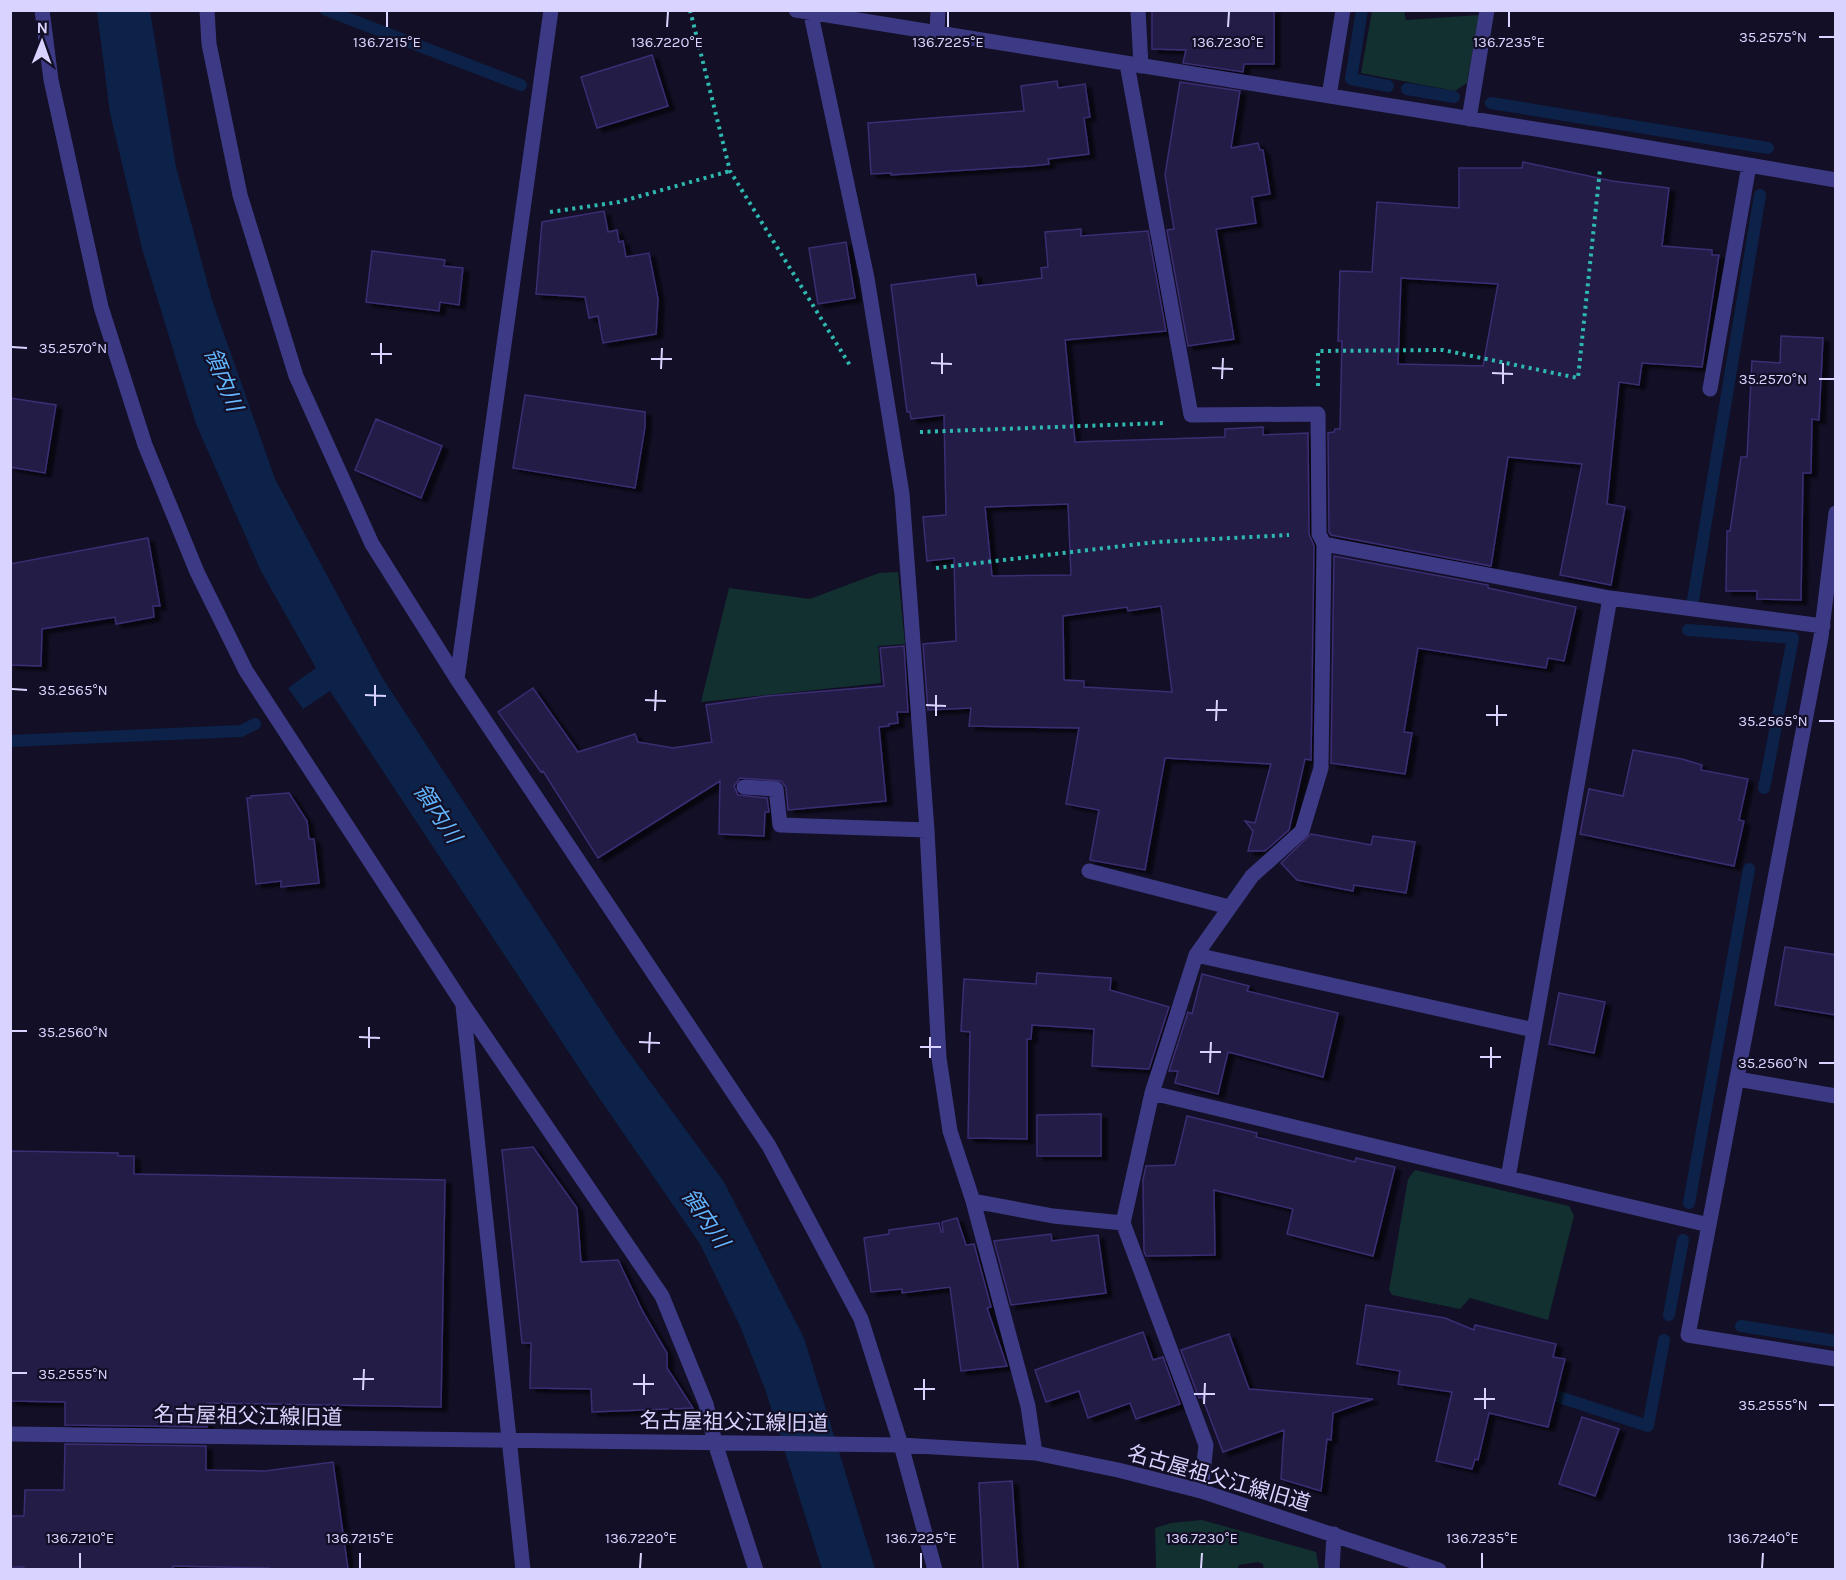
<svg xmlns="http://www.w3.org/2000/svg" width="1846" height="1580" viewBox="0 0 1846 1580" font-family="Karla,'Noto Sans JP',sans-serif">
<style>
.green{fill:#12302f}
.water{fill:#0c2248}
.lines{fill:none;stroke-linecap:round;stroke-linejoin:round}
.stream{stroke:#0c2248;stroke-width:12}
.building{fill:#241b47;stroke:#3b2d73;stroke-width:1.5;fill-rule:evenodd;filter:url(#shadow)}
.path{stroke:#2fb8b0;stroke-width:4;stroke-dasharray:3 4.5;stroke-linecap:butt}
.minor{stroke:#3d3a85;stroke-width:15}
.ticks{fill:none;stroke:#d9d4ff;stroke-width:2}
.labels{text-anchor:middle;stroke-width:4.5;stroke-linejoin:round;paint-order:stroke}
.street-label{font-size:21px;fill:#d9d4ff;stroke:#130f26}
.water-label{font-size:22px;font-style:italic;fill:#62b6ff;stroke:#130f26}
.ticks-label{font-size:15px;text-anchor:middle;fill:#d9d4ff;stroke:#130f26;stroke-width:4.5;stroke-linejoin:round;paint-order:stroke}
</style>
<defs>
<filter id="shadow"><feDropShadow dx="6" dy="4" stdDeviation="1.5" flood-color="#0009"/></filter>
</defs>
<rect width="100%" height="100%" fill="#130f26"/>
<path class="green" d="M 1372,11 L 1404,11 L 1406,20 L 1479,15 L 1467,83 L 1455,91 L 1361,73 Z
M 898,572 L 905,644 L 878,646 L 881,683 L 701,702 L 729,588 L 810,599 L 879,573 Z
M 1415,1170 L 1569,1206 L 1574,1216 L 1548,1320 L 1470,1298 L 1460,1309 L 1392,1295 L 1389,1290 L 1408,1179 Z
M 1202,1520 L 1316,1552 L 1319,1569 L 1264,1569 L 1263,1564 L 1258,1562 L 1239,1565 L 1237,1569 L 1156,1569 L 1155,1528 L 1171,1523 Z"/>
<path class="water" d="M 97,11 L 150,11 L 176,167 L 212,300 L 275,479 L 383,679 L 622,1043 L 724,1182 L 804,1338 L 875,1569 L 822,1569 L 765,1389 L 740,1326 L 700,1244 L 593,1089 L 330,691 L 303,709 L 288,688 L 316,668 L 261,571 L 196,424 L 143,252 L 110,113 Z"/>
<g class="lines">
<path class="stream" d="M 326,10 L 521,85
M 1362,10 L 1351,79 L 1388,86
M 1407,89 L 1454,97
M 1491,103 L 1768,148
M 1693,600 L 1760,195
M 1688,630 L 1793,638 L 1764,788
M 10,741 L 241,731 L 255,724
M 1689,1203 L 1749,869
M 1669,1315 L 1683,1240
M 1741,1326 L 1836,1341
M 1559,1397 L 1648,1426 L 1664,1340"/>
</g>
<path class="building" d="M 1152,10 L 1274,10 L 1274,64 L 1244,64 L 1243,72 L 1183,63 L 1186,50 L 1152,49 Z
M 652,55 L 668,106 L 597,128 L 581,77 Z
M 1057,81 L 1058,88 L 1085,84 L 1090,117 L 1084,118 L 1089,154 L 1048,159 L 1049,164 L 1031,166 L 891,175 L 891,173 L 871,174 L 868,123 L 1024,111 L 1021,86 Z
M 1180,82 L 1240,91 L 1231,148 L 1258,143 L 1260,150 L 1263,150 L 1270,194 L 1252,197 L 1256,223 L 1216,229 L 1234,339 L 1188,346 L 1167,230 L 1174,229 L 1165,175 Z
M 1523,162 L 1612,181 L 1669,188 L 1662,246 L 1712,250 L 1712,255 L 1719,255 L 1702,367 L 1642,363 L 1639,385 L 1619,382 L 1607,504 L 1625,507 L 1611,585 L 1560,575 L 1582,464 L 1508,457 L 1491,566 L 1331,535 L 1329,532 L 1328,433 L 1334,432 L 1335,429 L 1340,429 L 1342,341 L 1338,341 L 1340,271 L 1372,272 L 1377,202 L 1459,208 L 1459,168 L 1522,168 ZM 1401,278 L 1498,284 L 1483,366 L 1398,364 Z
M 604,211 L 608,232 L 617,230 L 619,242 L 623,241 L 626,257 L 649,253 L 658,299 L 656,334 L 603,343 L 598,316 L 589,318 L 585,297 L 536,294 L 542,222 Z
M 1081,229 L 1081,236 L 1148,231 L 1166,331 L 1065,340 L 1075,442 L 1225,437 L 1225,429 L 1263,427 L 1263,435 L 1308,433 L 1309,534 L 1314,546 L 1311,760 L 1305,759 L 1289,830 L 1265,851 L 1248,851 L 1253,831 L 1245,821 L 1255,823 L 1271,764 L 1165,758 L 1145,870 L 1090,860 L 1099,810 L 1066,804 L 1079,728 L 969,726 L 971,708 L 928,710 L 923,644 L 956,641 L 954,558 L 927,561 L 923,517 L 946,515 L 944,415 L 911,419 L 910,412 L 907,412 L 891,285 L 975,274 L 977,286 L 1042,278 L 1041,268 L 1048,267 L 1045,232 ZM 1068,504 L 1071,575 L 992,576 L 985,507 ZM 1161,606 L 1172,692 L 1084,687 L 1084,681 L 1064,680 L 1063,616 L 1127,607 L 1128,611 Z
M 846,242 L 855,298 L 818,304 L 809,248 Z
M 372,251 L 445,260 L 444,266 L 463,268 L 459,305 L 440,302 L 439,311 L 366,302 Z
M 1781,336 L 1823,338 L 1819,420 L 1812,419 L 1811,473 L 1803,473 L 1801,600 L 1757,599 L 1757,591 L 1726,591 L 1727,531 L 1730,531 L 1741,457 L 1747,457 L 1752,361 L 1780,363 Z
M 525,395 L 645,412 L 645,427 L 635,488 L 513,468 Z
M 10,398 L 56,405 L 45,473 L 10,467 Z
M 376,419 L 442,446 L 421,498 L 355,470 Z
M 148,538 L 160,606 L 153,606 L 154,617 L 116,624 L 115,617 L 42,629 L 41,666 L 10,665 L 10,564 Z
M 1334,556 L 1488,585 L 1488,588 L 1576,607 L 1564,661 L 1548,658 L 1546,668 L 1418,648 L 1404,732 L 1412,733 L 1405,774 L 1331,763 Z
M 904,646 L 908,712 L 897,712 L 898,723 L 889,724 L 889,726 L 879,727 L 886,801 L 788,810 L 786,787 L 781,781 L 740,778 L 734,786 L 738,795 L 767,798 L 769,812 L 765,812 L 764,836 L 719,834 L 720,781 L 598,858 L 543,771 L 541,772 L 498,712 L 533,688 L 578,752 L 635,734 L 638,742 L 673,748 L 712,742 L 706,705 L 767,696 L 884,686 L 880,648 Z
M 1633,750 L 1682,759 L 1702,765 L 1701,770 L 1748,779 L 1739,820 L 1744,821 L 1734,866 L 1580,834 L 1589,789 L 1623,796 Z
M 289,793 L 307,821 L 309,839 L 314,839 L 319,883 L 281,887 L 281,881 L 256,884 L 247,798 L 251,798 L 251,796 Z
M 1311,834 L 1371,845 L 1373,836 L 1415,842 L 1406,893 L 1354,885 L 1353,891 L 1297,880 L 1281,863 Z
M 1785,947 L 1836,955 L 1836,1015 L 1775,1005 Z
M 1037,973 L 1111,978 L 1110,990 L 1169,1007 L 1149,1069 L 1092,1066 L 1094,1029 L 1032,1025 L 1031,1039 L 1027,1039 L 1027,1139 L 968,1138 L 970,1032 L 961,1031 L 964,979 L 1036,984 Z
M 1202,974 L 1249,986 L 1247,991 L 1338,1013 L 1323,1077 L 1228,1052 L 1218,1094 L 1175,1083 L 1178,1071 L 1169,1071 L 1188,1012 L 1192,1014 Z
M 1559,993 L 1605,1002 L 1594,1053 L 1549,1044 Z
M 1101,1114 L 1101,1156 L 1037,1156 L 1037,1115 Z
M 1187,1116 L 1257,1133 L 1256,1137 L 1355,1162 L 1356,1158 L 1395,1167 L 1373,1256 L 1287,1234 L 1293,1209 L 1214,1190 L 1215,1255 L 1146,1256 L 1144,1251 L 1143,1180 L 1146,1166 L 1175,1165 Z
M 533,1147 L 577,1208 L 581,1262 L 618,1260 L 643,1312 L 667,1353 L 667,1368 L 693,1408 L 592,1412 L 591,1389 L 530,1388 L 531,1343 L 522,1343 L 502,1150 Z
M 10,1151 L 118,1153 L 118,1156 L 134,1156 L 134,1174 L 445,1180 L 441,1407 L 207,1403 L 207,1427 L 65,1425 L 65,1402 L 10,1401 Z
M 957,1218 L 966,1245 L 974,1244 L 991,1307 L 987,1308 L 1007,1366 L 961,1371 L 950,1287 L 902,1293 L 902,1289 L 871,1292 L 864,1238 L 889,1234 L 889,1230 L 939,1223 L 941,1232 L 943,1232 L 942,1222 Z
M 1051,1234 L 1052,1241 L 1098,1235 L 1106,1293 L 1011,1305 L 994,1241 Z
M 1366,1305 L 1445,1318 L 1474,1330 L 1475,1325 L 1556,1344 L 1553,1357 L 1565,1359 L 1548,1427 L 1489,1413 L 1478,1460 L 1475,1459 L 1472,1469 L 1436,1461 L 1452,1392 L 1398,1384 L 1400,1371 L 1357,1364 Z
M 1143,1332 L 1153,1360 L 1163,1357 L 1180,1404 L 1136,1419 L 1130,1403 L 1088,1418 L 1079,1391 L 1046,1402 L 1035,1370 Z
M 1229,1334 L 1249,1389 L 1373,1399 L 1333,1413 L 1331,1440 L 1327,1439 L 1321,1491 L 1281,1479 L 1284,1430 L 1223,1452 L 1202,1397 L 1199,1398 L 1181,1350 Z
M 1582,1417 L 1619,1429 L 1595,1496 L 1559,1484 Z
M 65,1444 L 206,1446 L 206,1470 L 265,1471 L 333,1462 L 348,1569 L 269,1569 L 269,1568 L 173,1566 L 173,1569 L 23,1569 L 24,1567 L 10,1567 L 10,1516 L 24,1516 L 25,1490 L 64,1490 Z
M 1012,1481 L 1018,1569 L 983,1569 L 979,1483 Z"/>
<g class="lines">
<path class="path" d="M 690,10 L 730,171 L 851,367
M 550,212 L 619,202 L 730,171
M 1318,386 L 1318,351 L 1443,350 L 1578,378 L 1600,169
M 920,432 L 1164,423
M 936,568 L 1156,542 L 1289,535"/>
<path class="minor" d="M 42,10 L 51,80 L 101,307 L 145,445 L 197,572 L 246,671 L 463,1004 L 662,1296 L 706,1404 L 715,1443 L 756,1570
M 207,10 L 209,44 L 240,195 L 296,376 L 372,544 L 457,679 L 769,1146 L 861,1319 L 901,1445 L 935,1570
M 796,10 L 1603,140 L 1836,180
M 810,10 L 867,278 L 902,494 L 927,830 L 939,1058 L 950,1131 L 973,1201 L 1028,1406 L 1035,1453
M 1138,10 L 1141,66
M 937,33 L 938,10
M 1127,64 L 1191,415 L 1318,414 L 1319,534 L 1324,544 L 1321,768 L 1302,831 L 1252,876 L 1196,955
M 1329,96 L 1343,10
M 1469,119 L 1487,10
M 1710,389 L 1749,165
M 1836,513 L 1821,637 L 1688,1335 L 1836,1359
M 1324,544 L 1610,598 L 1823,626
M 457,679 L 551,10
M 744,787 L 776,789 L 780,825 L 927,830
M 1089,871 L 1229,907
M 463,1006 L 523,1570
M 1737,1079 L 1836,1096
M 1152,1093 L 1196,955 L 1534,1030
M 1508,1178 L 1709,1225
M 973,1201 L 1053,1216 L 1123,1223 L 1152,1093 L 1508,1178 L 1610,598
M 1123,1223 L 1206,1445 L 1201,1491
M 10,1434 L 901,1445 L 1035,1453 L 1118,1470 L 1201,1491 L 1439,1570
M 1332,1570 L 1334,1534"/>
</g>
<path class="ticks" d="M 387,27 L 387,12M 667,27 L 668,12M 948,27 L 948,12M 1228,27 L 1229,12M 1509,27 L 1509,12M 1819,37 L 1834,37M 12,347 L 27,348M 371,354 L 392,354M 651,359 L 672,359M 931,363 L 952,364M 381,364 L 381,343M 1212,368 L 1233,369M 661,369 L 662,348M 1492,373 L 1513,374M 942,374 L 942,353M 1222,379 L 1223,358M 1819,379 L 1834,379M 1503,384 L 1503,363M 12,689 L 27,690M 365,695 L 386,696M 645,700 L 666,701M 926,705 L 946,706M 375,706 L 375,685M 1206,710 L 1227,710M 655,711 L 656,690M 1486,715 L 1507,715M 936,716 L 936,695M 1216,721 L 1217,700M 1819,721 L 1834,721M 1497,726 L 1497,705M 12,1031 L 27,1031M 359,1037 L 380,1038M 639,1042 L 660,1043M 920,1047 L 941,1047M 369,1048 L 369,1027M 1200,1052 L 1221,1052M 649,1053 L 650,1032M 1480,1057 L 1501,1057M 930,1058 L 930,1037M 1210,1063 L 1211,1042M 1819,1063 L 1834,1063M 1491,1068 L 1491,1047M 12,1373 L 27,1373M 353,1379 L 374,1379M 633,1384 L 654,1384M 914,1389 L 935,1389M 363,1390 L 364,1369M 1194,1394 L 1215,1394M 644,1395 L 644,1374M 1474,1399 L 1495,1399M 924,1400 L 924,1379M 1204,1404 L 1205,1383M 1819,1405 L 1834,1405M 1485,1409 L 1485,1388M 80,1568 L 80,1553M 360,1568 L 360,1553M 640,1568 L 641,1553M 921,1568 L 921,1553M 1201,1568 L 1202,1553M 1482,1568 L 1482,1553M 1762,1568 L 1763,1553"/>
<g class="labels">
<g class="street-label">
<text transform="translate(248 1416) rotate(1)" y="7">名古屋祖父江線旧道</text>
<text transform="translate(734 1422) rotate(1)" y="7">名古屋祖父江線旧道</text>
<text transform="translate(1219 1478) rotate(16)" y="7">名古屋祖父江線旧道</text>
</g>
<g class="water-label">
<text transform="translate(224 379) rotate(68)" y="8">領内川</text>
<text transform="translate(438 813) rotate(56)" y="8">領内川</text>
<text transform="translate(706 1218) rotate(56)" y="8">領内川</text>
</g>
</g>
<g class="ticks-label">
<text x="1773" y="42">35.2575°N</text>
<text x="387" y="47">136.7215°E</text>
<text x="667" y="47">136.7220°E</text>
<text x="948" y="47">136.7225°E</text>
<text x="1228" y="47">136.7230°E</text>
<text x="1509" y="47">136.7235°E</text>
<text x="73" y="353">35.2570°N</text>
<text x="1773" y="384">35.2570°N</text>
<text x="73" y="695">35.2565°N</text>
<text x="1773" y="726">35.2565°N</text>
<text x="73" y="1037">35.2560°N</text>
<text x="1773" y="1068">35.2560°N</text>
<text x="73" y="1379">35.2555°N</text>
<text x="1773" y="1410">35.2555°N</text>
<text x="80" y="1543">136.7210°E</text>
<text x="360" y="1543">136.7215°E</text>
<text x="641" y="1543">136.7220°E</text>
<text x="921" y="1543">136.7225°E</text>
<text x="1202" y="1543">136.7230°E</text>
<text x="1482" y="1543">136.7235°E</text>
<text x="1763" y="1543">136.7240°E</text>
</g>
<rect width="1846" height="1580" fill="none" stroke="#d9d4ff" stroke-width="24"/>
<g transform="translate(42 42) rotate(1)" stroke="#130f26" stroke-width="4.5" paint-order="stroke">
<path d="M0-4.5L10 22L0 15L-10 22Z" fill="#d9d4ff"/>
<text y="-9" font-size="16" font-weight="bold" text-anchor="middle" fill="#d9d4ff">N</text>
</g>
</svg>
